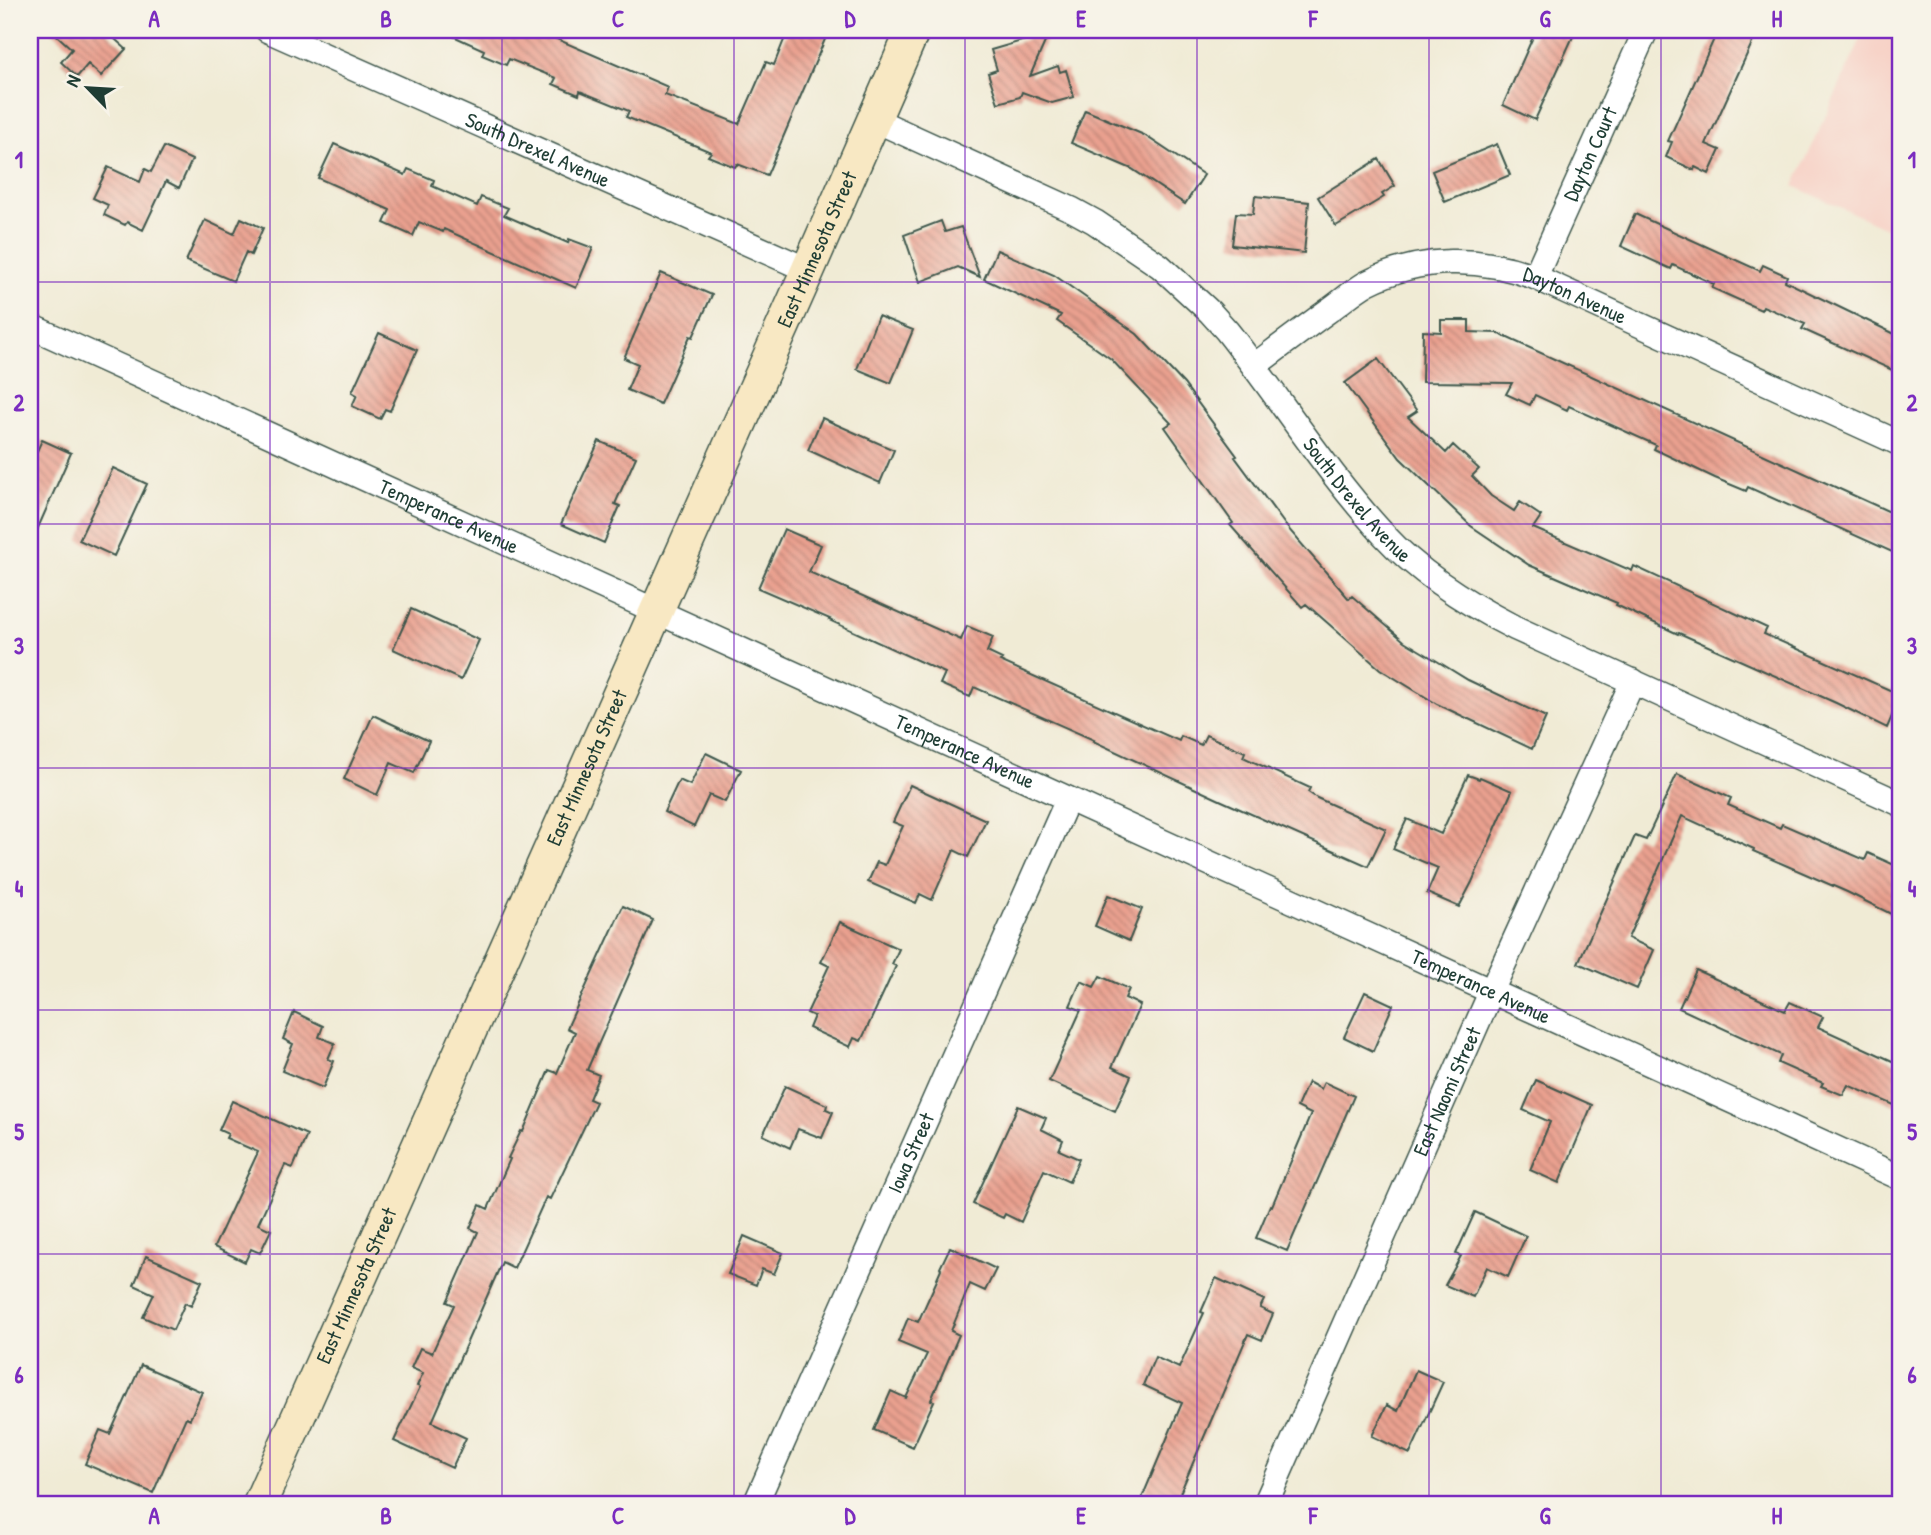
<svg xmlns="http://www.w3.org/2000/svg" width="1931" height="1535" viewBox="0 0 1931 1535" font-family="'Patrick Hand',sans-serif">
<style>
.built{fill:#f7d1c6}
.building{fill:url(#building-back-hatch)}
.lines{fill:none;stroke-linecap:round;stroke-linejoin:round}
.street-casing{stroke:#3e574c;stroke-width:27}
.secondary-casing{stroke:#3e574c;stroke-width:36}
.street{stroke:#fff;stroke-width:24}
.secondary{stroke:#f8e8c3;stroke-width:33}
.grid{fill:none;stroke:#7b2cbf;stroke-width:2;stroke-opacity:0.55}
.labels{text-anchor:middle;stroke-width:5;stroke-linejoin:round;paint-order:stroke}
.street-label{font-size:21px;fill:#1f3d34;stroke:#f7f3e8}
.neatline{fill:none;stroke:#7b2cbf;stroke-width:2.5}
.grid-label{font-size:23px;text-anchor:middle;font-weight:bold;fill:#7b2cbf}
</style>
<defs>
<pattern id="building-back-hatch" width="6" height="6" patternUnits="userSpaceOnUse" patternTransform="scale(1.75)"><rect width="6" height="6" fill="#eaa08f"/><path d="M-1 5l2 2M0 0l6 6M5-1l2 2" fill="none" stroke="#bd8476"/></pattern>
</defs>
<rect width="100%" height="100%" fill="#f7f3e8"/>
<filter id="ink" filterUnits="userSpaceOnUse"><feTurbulence type="fractalNoise" baseFrequency=".0143" numOctaves="2"/><feDisplacementMap in="SourceGraphic" scale="14" xChannelSelector="R" yChannelSelector="G"/><feConvolveMatrix kernelMatrix="1 2 1 2 8 2 1 2 1" color-interpolation-filters="sRGB"/></filter>
<filter id="wash" filterUnits="userSpaceOnUse"><feTurbulence type="fractalNoise" baseFrequency=".00686" numOctaves="4" result="noise"/><feDisplacementMap in="SourceGraphic" scale="28" xChannelSelector="R" yChannelSelector="G"/><feGaussianBlur stdDeviation="1.57" result="paint"/><feColorMatrix in="noise" values="0 0 0 0 0 0 0 0 0 0 0 0 0 0 0 0 0 1.4 0 .05"/><feComposite in="paint" operator="in"/></filter>
<g filter="url(#wash)">
<rect width="100%" height="100%" fill="#f0ebd5"/>
<path class="built" d="M 1865,30 L 1901,30 L 1901,235 L 1794,186 Z"/>
<g id="blocks">
<path class="building" d="M 51,30 L 105,30 L 126,49 L 101,76 L 88,64 L 77,77 L 61,62 L 72,49 Z
M 440,30 L 536,30 L 668,87 L 665,95 L 739,124 L 766,62 L 774,65 L 788,30 L 829,30 L 767,175 L 737,164 L 735,167 L 708,156 L 711,152 L 626,117 L 629,111 L 580,91 L 579,95 L 553,84 L 556,78 L 509,59 L 506,65 L 482,55 L 484,50 Z
M 1536,30 L 1576,30 L 1535,120 L 1503,105 Z
M 1718,30 L 1758,30 L 1706,144 L 1720,150 L 1709,174 L 1695,167 L 1694,170 L 1666,157 L 1672,142 L 1668,141 Z
M 1049,33 L 1030,76 L 1058,66 L 1060,72 L 1066,70 L 1074,97 L 1052,103 L 1022,92 L 1020,97 L 998,103 L 988,73 L 997,70 L 991,50 Z
M 1085,110 L 1144,135 L 1204,175 L 1185,204 L 1132,169 L 1071,143 Z
M 334,144 L 405,175 L 408,169 L 434,180 L 432,186 L 477,206 L 481,197 L 508,208 L 504,215 L 568,243 L 569,239 L 593,248 L 576,288 L 444,229 L 443,232 L 419,222 L 413,236 L 384,223 L 390,210 L 318,178 Z
M 1497,144 L 1510,175 L 1445,202 L 1432,171 Z
M 164,147 L 192,160 L 179,188 L 166,181 L 143,230 L 127,222 L 125,225 L 104,215 L 108,205 L 93,198 L 108,167 L 140,182 L 145,169 L 151,172 Z
M 1379,159 L 1395,186 L 1382,194 L 1384,197 L 1336,226 L 1318,197 Z
M 1255,196 L 1309,202 L 1304,253 L 1232,245 L 1236,213 L 1253,214 Z
M 1635,214 L 1760,271 L 1763,265 L 1787,276 L 1785,281 L 1901,337 L 1901,374 L 1802,329 L 1805,324 L 1763,306 L 1761,310 L 1712,288 L 1714,284 L 1673,265 L 1671,269 L 1621,246 Z
M 241,218 L 263,228 L 251,255 L 246,252 L 233,281 L 186,261 L 205,220 L 234,234 Z
M 941,221 L 945,232 L 961,227 L 980,277 L 958,267 L 920,282 L 904,235 Z
M 997,250 L 1054,275 L 1137,334 L 1184,384 L 1237,456 L 1235,457 L 1286,526 L 1349,599 L 1352,596 L 1404,641 L 1437,661 L 1468,680 L 1546,717 L 1532,749 L 1437,704 L 1380,669 L 1306,604 L 1302,607 L 1230,525 L 1233,523 L 1165,427 L 1171,423 L 1111,359 L 1057,321 L 1061,315 L 984,279 Z
M 661,273 L 712,295 L 693,337 L 690,336 L 660,404 L 627,390 L 638,364 L 624,358 Z
M 878,316 L 913,330 L 891,383 L 857,369 Z
M 1441,320 L 1469,320 L 1469,332 L 1497,333 L 1901,517 L 1901,556 L 1748,487 L 1746,491 L 1715,478 L 1654,449 L 1656,445 L 1569,406 L 1567,410 L 1535,395 L 1530,405 L 1506,394 L 1512,383 L 1422,382 L 1423,331 L 1441,332 Z
M 379,333 L 417,350 L 390,411 L 385,409 L 380,419 L 352,406 L 357,395 L 352,392 Z
M 1378,359 L 1417,411 L 1408,417 L 1446,453 L 1453,445 L 1479,469 L 1472,476 L 1491,496 L 1514,511 L 1520,502 L 1541,516 L 1533,528 L 1632,571 L 1634,566 L 1767,628 L 1764,634 L 1901,695 L 1887,728 L 1836,703 L 1679,633 L 1678,634 L 1616,605 L 1617,603 L 1529,565 L 1471,526 L 1400,458 L 1345,383 Z
M 822,418 L 894,450 L 880,483 L 808,450 Z
M 42,440 L 71,453 L 30,546 L 30,466 Z
M 599,441 L 636,457 L 615,504 L 620,506 L 604,543 L 561,524 Z
M 113,468 L 147,484 L 114,556 L 79,540 Z
M 784,529 L 821,545 L 809,572 L 961,640 L 967,626 L 993,637 L 987,652 L 1002,659 L 1000,661 L 1179,741 L 1181,736 L 1201,745 L 1206,735 L 1245,752 L 1243,757 L 1310,788 L 1308,792 L 1317,798 L 1386,829 L 1368,866 L 1222,801 L 1093,741 L 1094,740 L 974,687 L 970,697 L 940,684 L 945,673 L 829,620 L 830,619 L 758,588 Z
M 411,609 L 479,640 L 461,680 L 393,649 Z
M 373,715 L 429,741 L 414,773 L 391,763 L 377,795 L 344,779 Z
M 706,753 L 741,770 L 725,802 L 709,795 L 694,827 L 664,812 L 679,780 L 690,785 Z
M 1677,774 L 1731,798 L 1728,805 L 1780,828 L 1782,824 L 1865,860 L 1868,853 L 1901,868 L 1901,919 L 1847,892 L 1753,851 L 1754,849 L 1682,816 L 1628,938 L 1654,950 L 1637,989 L 1578,963 L 1635,836 L 1646,840 Z
M 1468,775 L 1479,779 L 1480,777 L 1512,791 L 1472,882 L 1459,907 L 1427,893 L 1438,868 L 1393,849 L 1407,819 L 1441,834 Z
M 910,785 L 986,820 L 968,857 L 954,850 L 932,900 L 920,894 L 916,903 L 868,882 L 877,862 L 885,865 L 903,826 L 893,822 Z
M 1108,895 L 1142,909 L 1129,941 L 1095,926 Z
M 623,906 L 653,920 L 587,1070 L 599,1075 L 589,1099 L 596,1102 L 550,1199 L 546,1197 L 514,1268 L 502,1262 L 432,1422 L 466,1438 L 452,1468 L 394,1441 L 420,1387 L 417,1386 L 423,1373 L 411,1368 L 420,1348 L 432,1353 L 454,1305 L 447,1302 L 478,1232 L 470,1228 L 480,1205 L 488,1209 L 510,1159 L 508,1158 L 521,1131 L 523,1132 L 549,1070 L 557,1073 L 575,1032 L 567,1028 Z
M 840,922 L 899,949 L 892,964 L 896,966 L 861,1041 L 854,1038 L 850,1047 L 809,1028 L 814,1016 L 807,1013 L 829,966 L 821,962 Z
M 1696,970 L 1785,1011 L 1790,1002 L 1823,1017 L 1818,1027 L 1901,1065 L 1901,1108 L 1848,1085 L 1843,1095 L 1821,1086 L 1823,1083 L 1778,1063 L 1781,1055 L 1679,1008 Z
M 1100,976 L 1129,989 L 1125,998 L 1140,1005 L 1112,1067 L 1131,1076 L 1115,1111 L 1049,1081 L 1081,1010 L 1070,1006 L 1081,981 L 1094,987 Z
M 1365,992 L 1393,1005 L 1373,1051 L 1344,1037 Z
M 294,1012 L 323,1026 L 319,1037 L 335,1043 L 328,1059 L 334,1061 L 323,1088 L 282,1071 L 293,1044 L 283,1039 Z
M 1536,1080 L 1592,1105 L 1559,1183 L 1530,1170 L 1550,1122 L 1523,1110 Z
M 1308,1082 L 1321,1089 L 1324,1082 L 1354,1096 L 1287,1251 L 1256,1238 L 1270,1205 L 1272,1206 L 1311,1114 L 1297,1107 Z
M 785,1086 L 827,1105 L 826,1109 L 833,1112 L 822,1138 L 798,1129 L 790,1148 L 763,1135 Z
M 232,1101 L 307,1135 L 293,1168 L 285,1165 L 258,1224 L 271,1230 L 260,1253 L 251,1249 L 245,1262 L 214,1247 L 258,1152 L 226,1138 L 228,1134 L 219,1130 Z
M 1018,1106 L 1046,1118 L 1041,1129 L 1063,1140 L 1059,1150 L 1079,1159 L 1069,1182 L 1044,1170 L 1021,1222 L 1005,1214 L 1003,1218 L 973,1204 Z
M 1475,1212 L 1526,1236 L 1508,1277 L 1487,1267 L 1473,1297 L 1445,1285 L 1461,1256 L 1456,1254 Z
M 744,1236 L 783,1253 L 774,1274 L 762,1269 L 756,1285 L 728,1274 Z
M 950,1247 L 996,1269 L 985,1291 L 970,1284 L 951,1331 L 959,1335 L 931,1400 L 934,1401 L 913,1447 L 874,1430 L 891,1391 L 906,1398 L 927,1354 L 898,1342 L 908,1318 L 918,1322 L 938,1278 L 937,1278 L 941,1269 L 940,1268 Z
M 146,1256 L 202,1281 L 191,1306 L 185,1303 L 173,1330 L 143,1317 L 154,1294 L 134,1285 Z
M 1216,1278 L 1264,1300 L 1260,1308 L 1273,1314 L 1262,1340 L 1248,1334 L 1175,1505 L 1139,1505 L 1182,1403 L 1143,1385 L 1155,1357 L 1179,1368 L 1204,1313 L 1201,1312 Z
M 141,1365 L 202,1392 L 190,1419 L 186,1417 L 153,1493 L 85,1464 L 100,1430 L 110,1434 Z
M 1416,1370 L 1443,1382 L 1410,1454 L 1372,1436 L 1387,1405 L 1398,1411 Z"/>
</g>
</g>
<g filter="url(#ink)">
<use href="#blocks" fill-opacity="0" stroke="#3e574c" stroke-width="2"/>
<g class="lines">
<defs>
<g id="street">
<path id="s1" d="M 267,30 L 808,270"/>
<path id="s2" d="M 873,119 L 1073,210 L 1095,222 L 1160,266 L 1210,312 L 1227,331 C 1280,398 1326,472 1384,535 C 1420,574 1468,604 1515,628 L 1901,804"/>
<path id="s3" d="M 1535,277 L 1646,30"/>
<path id="s4" d="M 30,326 L 1901,1178"/>
<path id="s5" d="M 1254,366 C 1278,348 1303,329 1328,311 C 1341,302 1353,291 1367,283 C 1420,256 1480,256 1535,277 L 1901,444"/>
<path id="s6" d="M 755,1505 L 1068,799"/>
<path id="s7" d="M 1265,1505 L 1491,992 L 1633,681"/>
</g>
<g id="secondary">
<path id="s8" d="M 259,1505 L 808,270 L 913,30"/>
</g>
</defs>
<use href="#street" class="street-casing"/>
<use href="#secondary" class="secondary-casing"/>
<use href="#street" class="street"/>
<use href="#secondary" class="secondary"/>
</g>
</g>
<path class="grid" d="M 270,30 L 270,1505M 502,30 L 502,1505M 734,30 L 734,1505M 965,30 L 965,1505M 1197,30 L 1197,1505M 1429,30 L 1429,1505M 1661,30 L 1661,1505M 30,282 L 1901,282M 30,524 L 1901,524M 30,768 L 1901,768M 30,1010 L 1901,1010M 30,1254 L 1901,1254"/>
<g class="labels">
<g class="street-label">
<text dy="7" stroke="none"><textPath href="#s1" startOffset="296">South Drexel Avenue</textPath></text>
<text dy="7" stroke="none"><textPath href="#s3" startOffset="135">Dayton Court</textPath></text>
<text dy="7" stroke="none"><textPath href="#s8" startOffset="1374">East Minnesota Street</textPath></text>
<text dy="7" stroke="none"><textPath href="#s5" startOffset="357">Dayton Avenue</textPath></text>
<text dy="7" stroke="none"><textPath href="#s2" startOffset="630">South Drexel Avenue</textPath></text>
<text dy="7" stroke="none"><textPath href="#s4" startOffset="460">Temperance Avenue</textPath></text>
<text dy="7" stroke="none"><textPath href="#s4" startOffset="1027">Temperance Avenue</textPath></text>
<text dy="7" stroke="none"><textPath href="#s8" startOffset="807">East Minnesota Street</textPath></text>
<text dy="7" stroke="none"><textPath href="#s4" startOffset="1594">Temperance Avenue</textPath></text>
<text dy="7" stroke="none"><textPath href="#s7" startOffset="452">East Naomi Street</textPath></text>
<text dy="7" stroke="none"><textPath href="#s6" startOffset="385">Iowa Street</textPath></text>
<text dy="7" stroke="none"><textPath href="#s8" startOffset="240">East Minnesota Street</textPath></text>
</g>
</g>
<rect width="1931" height="1535" fill="none" stroke="#f7f3e8" stroke-width="77"/>
<g transform="translate(88 88) rotate(295)" stroke="#f7f3e8" stroke-width="5" paint-order="stroke">
<path d="M0-5L12 26L0 18L-12 26Z" fill="#1f3d34"/>
<text y="-10" font-size="19" font-weight="bold" text-anchor="middle" fill="#1f3d34">N</text>
</g>
<rect x="38" y="38" width="1854" height="1458" class="neatline"/>
<g class="grid-label">
<text x="154" y="27">A</text>
<text x="386" y="27">B</text>
<text x="618" y="27">C</text>
<text x="850" y="27">D</text>
<text x="1081" y="27">E</text>
<text x="1313" y="27">F</text>
<text x="1545" y="27">G</text>
<text x="1777" y="27">H</text>
<text x="19" y="168">1</text>
<text x="1912" y="168">1</text>
<text x="19" y="411">2</text>
<text x="1912" y="411">2</text>
<text x="19" y="654">3</text>
<text x="1912" y="654">3</text>
<text x="19" y="897">4</text>
<text x="1912" y="897">4</text>
<text x="19" y="1140">5</text>
<text x="1912" y="1140">5</text>
<text x="19" y="1383">6</text>
<text x="1912" y="1383">6</text>
<text x="154" y="1524">A</text>
<text x="386" y="1524">B</text>
<text x="618" y="1524">C</text>
<text x="850" y="1524">D</text>
<text x="1081" y="1524">E</text>
<text x="1313" y="1524">F</text>
<text x="1545" y="1524">G</text>
<text x="1777" y="1524">H</text>
</g>
</svg>
